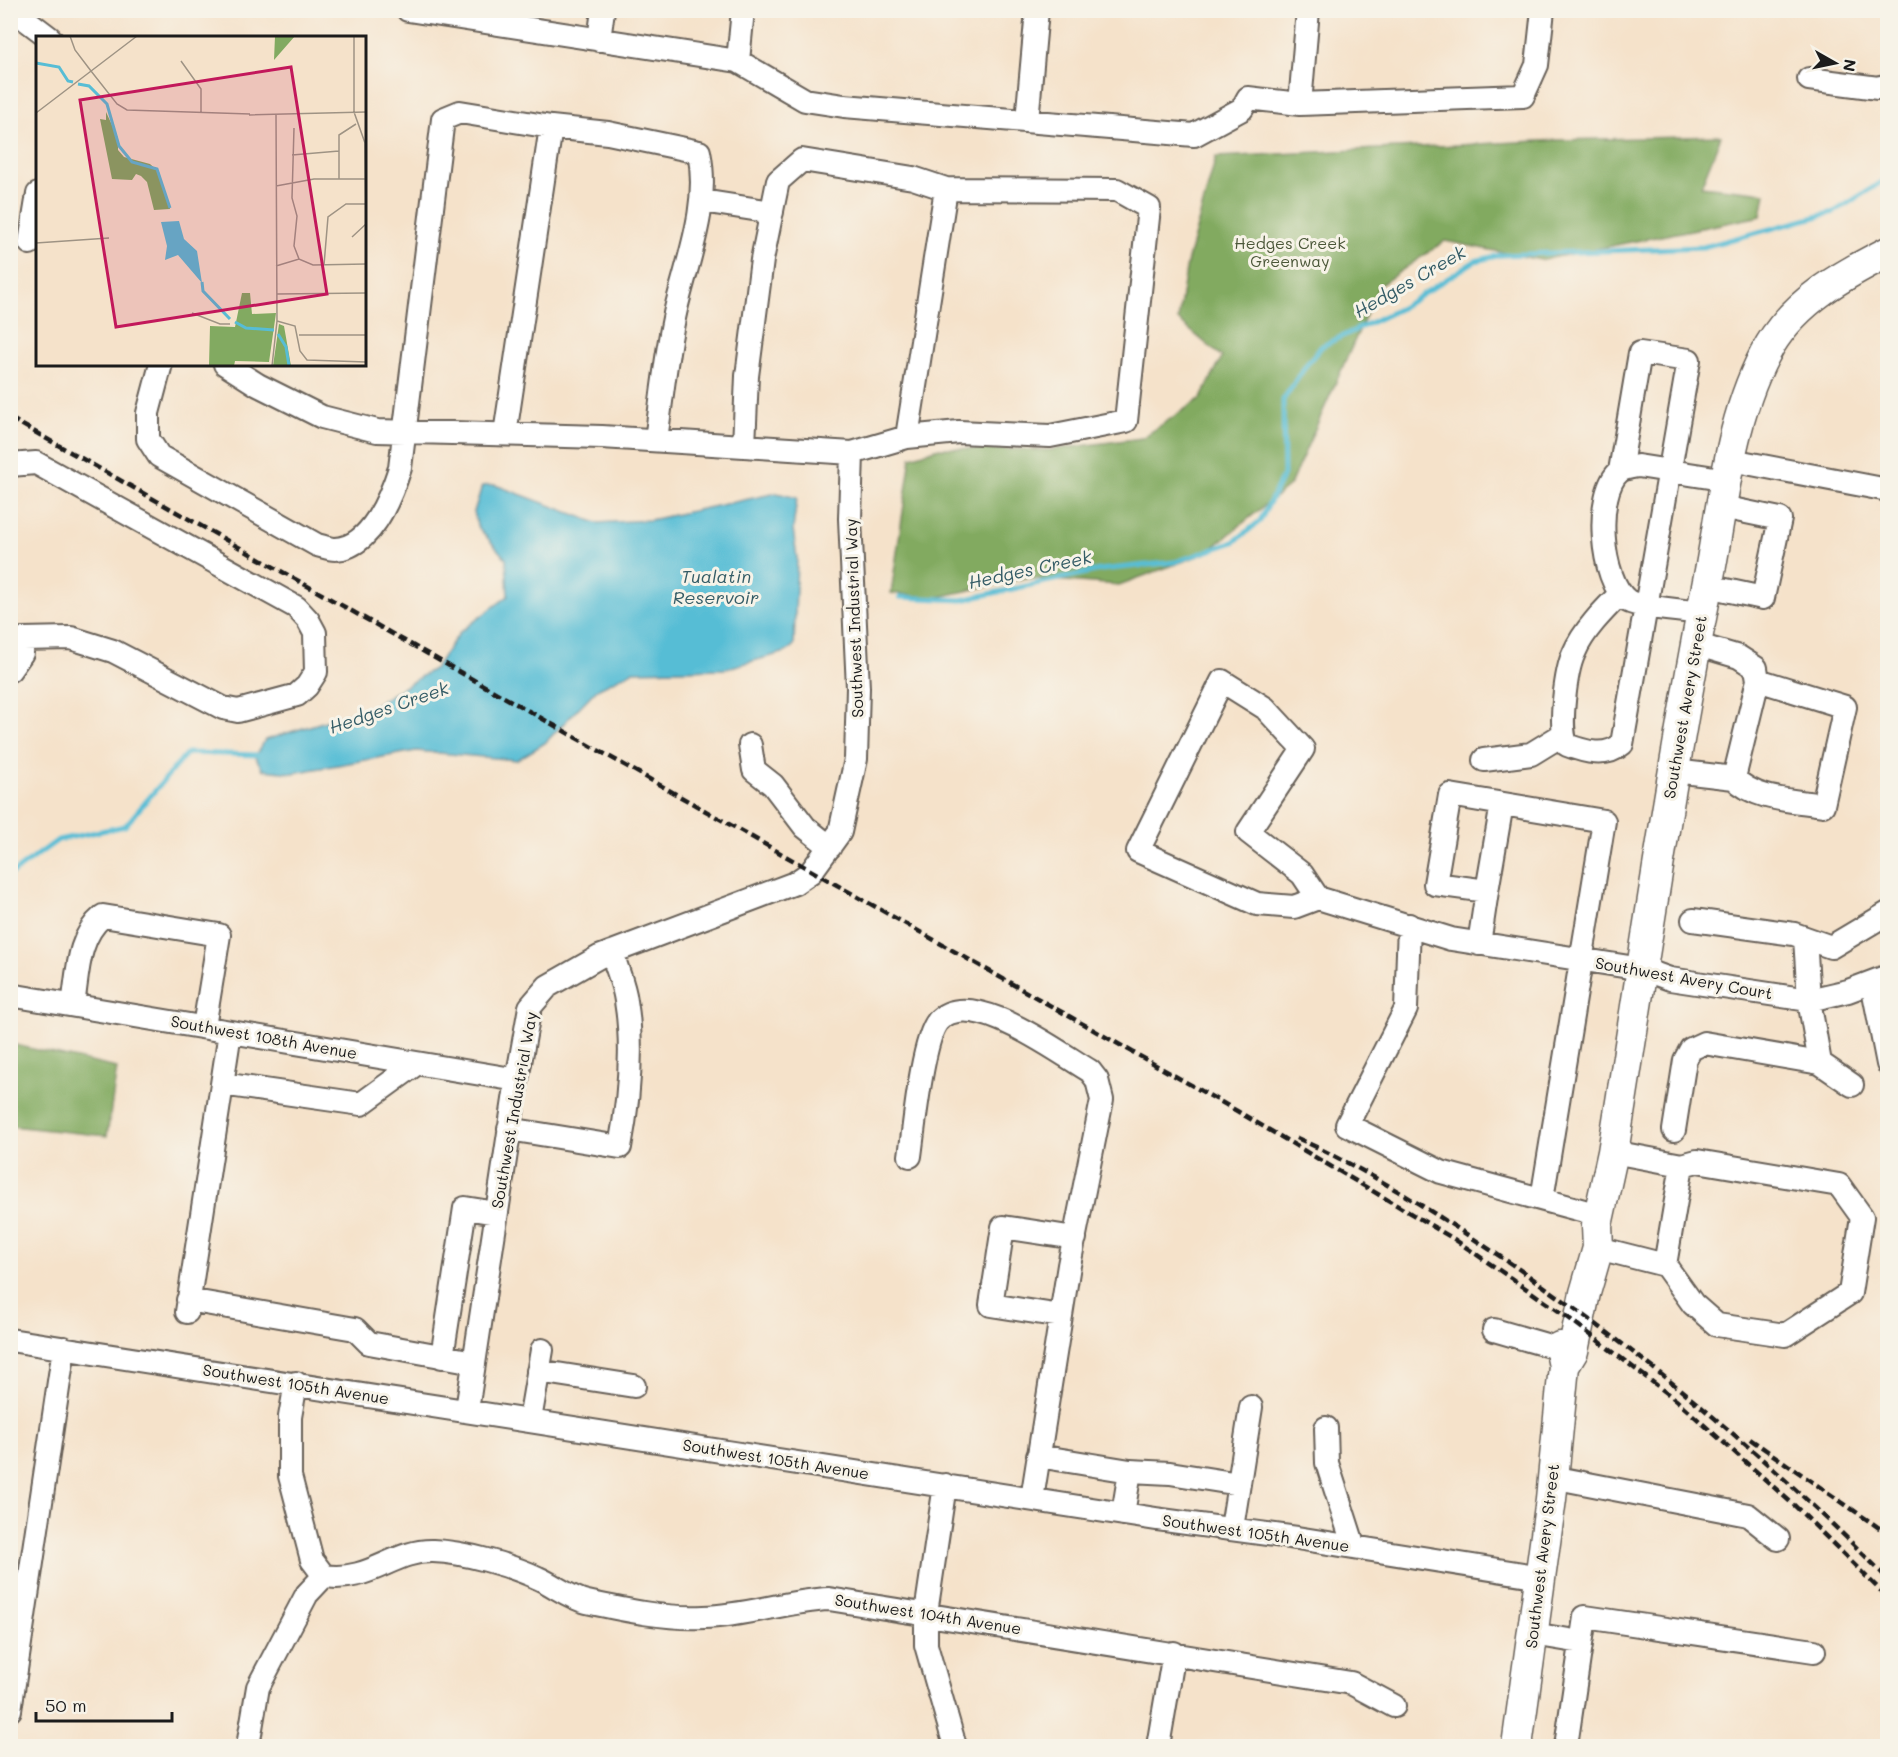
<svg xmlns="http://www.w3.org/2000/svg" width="1898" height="1757" viewBox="0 0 1898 1757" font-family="Mali,sans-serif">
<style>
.forest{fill:#82aa61;stroke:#4f633e;stroke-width:1.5}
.water{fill:#57bdd5;stroke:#3a6c78;stroke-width:1.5}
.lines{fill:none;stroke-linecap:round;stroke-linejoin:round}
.stream{stroke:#57bdd5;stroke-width:5}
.minor-casing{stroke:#686159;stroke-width:26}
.major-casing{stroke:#686159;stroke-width:33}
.minor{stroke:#fff;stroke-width:22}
.major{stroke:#fff;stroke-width:30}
.rail{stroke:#1c1c1c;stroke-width:4.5;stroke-dasharray:9 4.5;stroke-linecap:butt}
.labels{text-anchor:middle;stroke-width:6;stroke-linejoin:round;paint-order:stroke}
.park-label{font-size:16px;fill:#4b5739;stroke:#f7f3e8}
.street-label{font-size:16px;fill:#1c1c1c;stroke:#f7f3e8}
.water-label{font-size:18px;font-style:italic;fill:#345c66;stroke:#f7f3e8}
.inset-river{fill:none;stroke:#57bdd5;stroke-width:3}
.inset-road{fill:none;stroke:#9e9384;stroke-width:1.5}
.view{fill:#c2185b;fill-opacity:0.15;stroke:#c2185b;stroke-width:3}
.inset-edge{fill:none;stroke:#1c1c1c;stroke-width:3}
</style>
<rect width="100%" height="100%" fill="#f7f3e8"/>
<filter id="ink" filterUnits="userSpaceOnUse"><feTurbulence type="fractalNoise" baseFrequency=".0167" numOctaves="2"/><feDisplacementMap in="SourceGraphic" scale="12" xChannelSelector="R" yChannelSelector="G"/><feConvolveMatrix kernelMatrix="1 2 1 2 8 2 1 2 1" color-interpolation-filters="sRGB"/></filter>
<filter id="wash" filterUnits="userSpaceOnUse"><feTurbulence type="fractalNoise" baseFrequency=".008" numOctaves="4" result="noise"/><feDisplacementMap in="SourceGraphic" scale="24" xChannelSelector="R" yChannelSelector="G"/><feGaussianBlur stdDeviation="1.35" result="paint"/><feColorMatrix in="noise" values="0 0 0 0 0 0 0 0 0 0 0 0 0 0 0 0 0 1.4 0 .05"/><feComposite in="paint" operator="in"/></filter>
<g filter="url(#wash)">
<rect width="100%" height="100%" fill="#f5e2ca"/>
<path class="forest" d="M 1721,136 L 1701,186 L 1765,193 L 1761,216 L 1541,260 L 1445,241 L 1379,286 L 1290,485 L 1206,553 L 1119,585 L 1025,578 L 934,598 L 891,593 L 911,457 L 939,448 L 1049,450 L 1142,438 L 1201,398 L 1222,357 L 1178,320 L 1187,263 L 1216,157 L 1560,140 Z
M 11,1044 L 117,1068 L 107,1136 L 11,1126 Z"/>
<path class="water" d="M 495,485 L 597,523 L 650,520 L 777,493 L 797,498 L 793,529 L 797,558 L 794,645 L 786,652 L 724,669 L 633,671 L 597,689 L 545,743 L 517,760 L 416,751 L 293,773 L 263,770 L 255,756 L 265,740 L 371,707 L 435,668 L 460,632 L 508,596 L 506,559 L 477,526 L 474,512 L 482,486 Z"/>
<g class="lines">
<path class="stream" d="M 900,597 L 962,600 L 1100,570 L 1175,562 L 1234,542 L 1260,521 L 1284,474 L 1283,400 L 1309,361 L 1322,346 L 1401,308 L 1475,261 L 1501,255 L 1703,247 L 1834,212 L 1888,178
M 10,875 L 58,840 L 125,826 L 187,753 L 260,755"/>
</g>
</g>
<g filter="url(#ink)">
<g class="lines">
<defs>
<path id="minor" d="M 408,10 L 738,61 L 805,100 L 844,106 L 1194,135 L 1242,109 L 1248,98 L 1300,104 L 1523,96 L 1537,65 L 1543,10
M 10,12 L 17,13 L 50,38
M 599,40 L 603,10
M 738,61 L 743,10
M 1809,79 L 1878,88 L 1888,85
M 1300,104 L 1308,10
M 1027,121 L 1037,10
M 702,201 L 772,212
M 30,243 L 38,194
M 161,364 L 148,413 L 148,439 L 159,456 L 317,545 C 322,546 329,549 335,549 C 371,548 391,496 400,468 L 443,119 L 460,112 L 551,127
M 225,364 L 258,385 L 322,417 L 377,431 L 602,437 L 852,453 L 850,519 L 858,688 L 856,759 L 840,832 L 811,872 L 795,883 L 599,957 L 548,986 L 530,1007 L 517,1080 L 467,1410
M 505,434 L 551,127 L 608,133 L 699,152 C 710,205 688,258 676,309 C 666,352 662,397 656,440
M 744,446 L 747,376 L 762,260 L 778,181 L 802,160 L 913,178 L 946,189
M 852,453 L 907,437 L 959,432 L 1050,436 L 1126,421 L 1149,208 L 1117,190 L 946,189 L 907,437
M 1731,460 L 1888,490
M 10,465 L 36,463 L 296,607 L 308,620 L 315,633 L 316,672 L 307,686 L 297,695 L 238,711 L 223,708 L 113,651 L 71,638 L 22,639 L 22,653 L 10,670
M 1707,586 L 1763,598 L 1780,519 L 1722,507
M 1620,594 C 1604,610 1583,631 1574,653 C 1566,670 1558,729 1567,745 C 1585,752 1606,758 1622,744 L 1689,360 L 1640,353 L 1620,471
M 1701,613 C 1687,611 1638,607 1628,601 C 1600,581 1594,492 1620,471 C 1625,468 1633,467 1638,466 L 1728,480
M 1695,644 L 1739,657 L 1756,668 L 1758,680 L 1734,778
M 750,745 L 754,770 L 773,785 L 805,827 L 830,847
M 1484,760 L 1531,754 L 1562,735
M 1674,771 L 1734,778 C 1756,801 1794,800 1823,805 L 1845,707 L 1758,680
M 1487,891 L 1502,804
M 1318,898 L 1294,907 L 1257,904 L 1138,851 L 1222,681 L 1265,708 L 1303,749 L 1248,832 L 1302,874 L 1318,898 L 1451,939 L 1642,969 L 1670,979 L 1809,1000 L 1848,991 L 1888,976
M 1693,920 L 1794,934 L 1831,947 L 1888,913
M 1409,925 L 1406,1009 L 1347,1125 L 1441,1172 L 1599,1215
M 1479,944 L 1487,891 L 1435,884 L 1450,795 L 1604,821 L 1542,1199
M 1872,983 L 1888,1064
M 10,995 L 517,1080
M 73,1005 C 78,974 77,937 103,916 L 219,935 L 204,1027
M 1820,1063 L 1852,1085
M 222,1084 L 361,1104 L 416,1064
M 509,1129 L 620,1147 C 629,1099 634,1049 626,1001 C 624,984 616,968 612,952
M 1674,1130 L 1685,1060 L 1691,1049 L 1704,1043 L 1820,1063 L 1809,1000 L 1805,938
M 1613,1152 L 1682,1165 L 1665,1265 L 1693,1304 L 1717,1325 L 1785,1335 L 1850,1293 L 1862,1217 L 1839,1185 L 1697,1161 L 1682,1165
M 910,1156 C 914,1128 922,1040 938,1021 C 970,985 1059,1053 1090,1071 L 1097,1080 L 1102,1100 L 1069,1265 L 1032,1499
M 1598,1248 L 1665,1265
M 188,1300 L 355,1329 L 369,1343 L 474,1362
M 187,1312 L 230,1032
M 1061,1316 L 991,1305 L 1003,1227 L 1075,1238
M 1494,1330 L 1560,1349
M 10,1340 L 1156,1519 L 1297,1538 L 1541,1577
M 442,1357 L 465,1208 L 496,1213
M 538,1371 L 634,1386
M 530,1420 L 542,1350
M 1326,1428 L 1327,1463 L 1354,1547
M 1038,1456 L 1130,1471 L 1170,1473 L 1239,1484
M 1552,1477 L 1748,1515 L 1778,1539
M 945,1485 L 926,1613 L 926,1645 L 955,1746
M 1123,1514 L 1130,1471
M 1232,1528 L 1251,1407
M 324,1576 C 370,1583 393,1550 433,1551 C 464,1552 510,1565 538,1578 C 554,1585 570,1598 587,1602 C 624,1610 666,1619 704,1617 C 745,1616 787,1601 829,1599 L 1351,1683 L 1394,1706
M 1533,1634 L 1581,1642
M 10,1710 L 64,1348
M 248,1746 L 258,1687 L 307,1594 L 324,1576 L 312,1560 L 290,1476 L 290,1417 L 296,1383
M 1158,1746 L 1174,1653
M 1566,1746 L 1585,1617 L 1814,1651"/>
<path id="major" d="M 1564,1366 L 1573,1351 L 1585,1293 L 1598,1248 L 1597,1225 L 1613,1152 C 1644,959 1672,764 1710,571 C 1724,496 1731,412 1770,345 C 1797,300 1843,275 1888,252
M 1517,1746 L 1551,1499 L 1564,1366 L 1560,1347"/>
</defs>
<use href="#minor" class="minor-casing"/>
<use href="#major" class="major-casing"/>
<use href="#minor" class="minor"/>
<use href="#major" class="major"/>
<path class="rail" d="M 10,418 L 1237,1111 L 1454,1239 L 1566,1316 L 1676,1400 L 1795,1506 L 1888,1598
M 1297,1138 C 1370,1171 1435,1213 1501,1257 C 1641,1351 1769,1458 1888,1579
M 1750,1439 L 1888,1534"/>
</g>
</g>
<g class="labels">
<g class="park-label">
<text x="1290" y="249">Hedges Creek<tspan x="1290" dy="18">Greenway</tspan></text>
</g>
<g class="street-label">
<text transform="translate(854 618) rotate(-92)" y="6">Southwest Industrial Way</text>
<text transform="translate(1685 707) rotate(-80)" y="6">Southwest Avery Street</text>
<text transform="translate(1684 978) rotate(10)" y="6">Southwest Avery Court</text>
<text transform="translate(264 1037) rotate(10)" y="6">Southwest 108th Avenue</text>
<text transform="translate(514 1110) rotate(-80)" y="6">Southwest Industrial Way</text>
<text transform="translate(296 1384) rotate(9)" y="6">Southwest 105th Avenue</text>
<text transform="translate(776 1459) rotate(9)" y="6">Southwest 105th Avenue</text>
<text transform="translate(1256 1533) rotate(8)" y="6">Southwest 105th Avenue</text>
<text transform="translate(1542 1556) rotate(-83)" y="6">Southwest Avery Street</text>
<text transform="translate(928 1614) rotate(9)" y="6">Southwest 104th Avenue</text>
</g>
<g class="water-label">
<text transform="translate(1410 282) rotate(-30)" y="6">Hedges Creek</text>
<text transform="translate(1030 570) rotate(-12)" y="6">Hedges Creek</text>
<text x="716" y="583">Tualatin<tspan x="716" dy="21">Reservoir</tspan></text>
<text transform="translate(389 708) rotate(-19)" y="6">Hedges Creek</text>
</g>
</g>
<g transform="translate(36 36)">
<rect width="330" height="330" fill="#f5e2ca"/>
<path d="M 239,0 L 259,0 L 238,24 ZM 70,76 L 82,102 L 82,114 L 88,121 L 114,128 L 123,136 L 134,173 L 118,174 L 111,146 L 105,140 L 100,138 L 96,144 L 76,143 L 64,83 L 70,84 ZM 206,257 L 214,257 L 216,278 L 240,277 L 233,326 L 199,325 L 198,330 L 173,330 L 174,290 L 199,291 ZM 243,288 L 248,290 L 255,330 L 237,330 Z" fill="#82aa61"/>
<path d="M 143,185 L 148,203 L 161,215 L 166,247 L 142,219 L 129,224 L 131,210 L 125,186 Z" fill="#57bdd5"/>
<path class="inset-river" d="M 0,27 L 23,31 L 32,45 L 37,46M 42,48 L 53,50 L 71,68 L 83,110 L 96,126 L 121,133 L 134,172M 166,246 L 167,255 L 194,283M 199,286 L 210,292 L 238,294M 242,298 L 250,311 L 253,330"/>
<path class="inset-road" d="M 34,0 L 39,14 L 55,35M 318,0 L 318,76 L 329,107 L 330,181M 145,25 L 165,53 L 165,76M 55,35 L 81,68 L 91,74 L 214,78M 0,77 L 101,0M 213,79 L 330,76M 258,92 L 256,162 L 261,180 L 258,210 L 263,223M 256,119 L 303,115M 303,143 L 303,99 L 320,88M 240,150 L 278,143 L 330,143M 316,201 L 330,188M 0,207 L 73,202M 288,229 L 292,181 L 310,168 L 329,168M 240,230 L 263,223 L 277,229 L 330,228M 241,258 L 330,257M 156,277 L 184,288 L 194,288M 241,285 L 259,290 L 264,315 L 271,324 L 330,326M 263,299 L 330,299M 236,330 L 241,285 L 240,78"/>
<path class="view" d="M 255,31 L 291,258 L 80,291 L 44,64 Z"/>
<rect width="330" height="330" class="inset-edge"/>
</g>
<rect width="1898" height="1757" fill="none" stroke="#f7f3e8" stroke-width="36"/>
<g transform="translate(1835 63) rotate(99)" stroke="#f7f3e8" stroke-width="4.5" paint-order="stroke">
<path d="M0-4.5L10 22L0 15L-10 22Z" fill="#1c1c1c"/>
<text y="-9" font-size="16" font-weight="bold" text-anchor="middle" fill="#1c1c1c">N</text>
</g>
<path d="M36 1712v9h136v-9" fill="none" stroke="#1c1c1c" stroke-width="3"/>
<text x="45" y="1712" font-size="18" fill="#1c1c1c" stroke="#f7f3e8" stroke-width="4.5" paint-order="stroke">50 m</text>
</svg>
